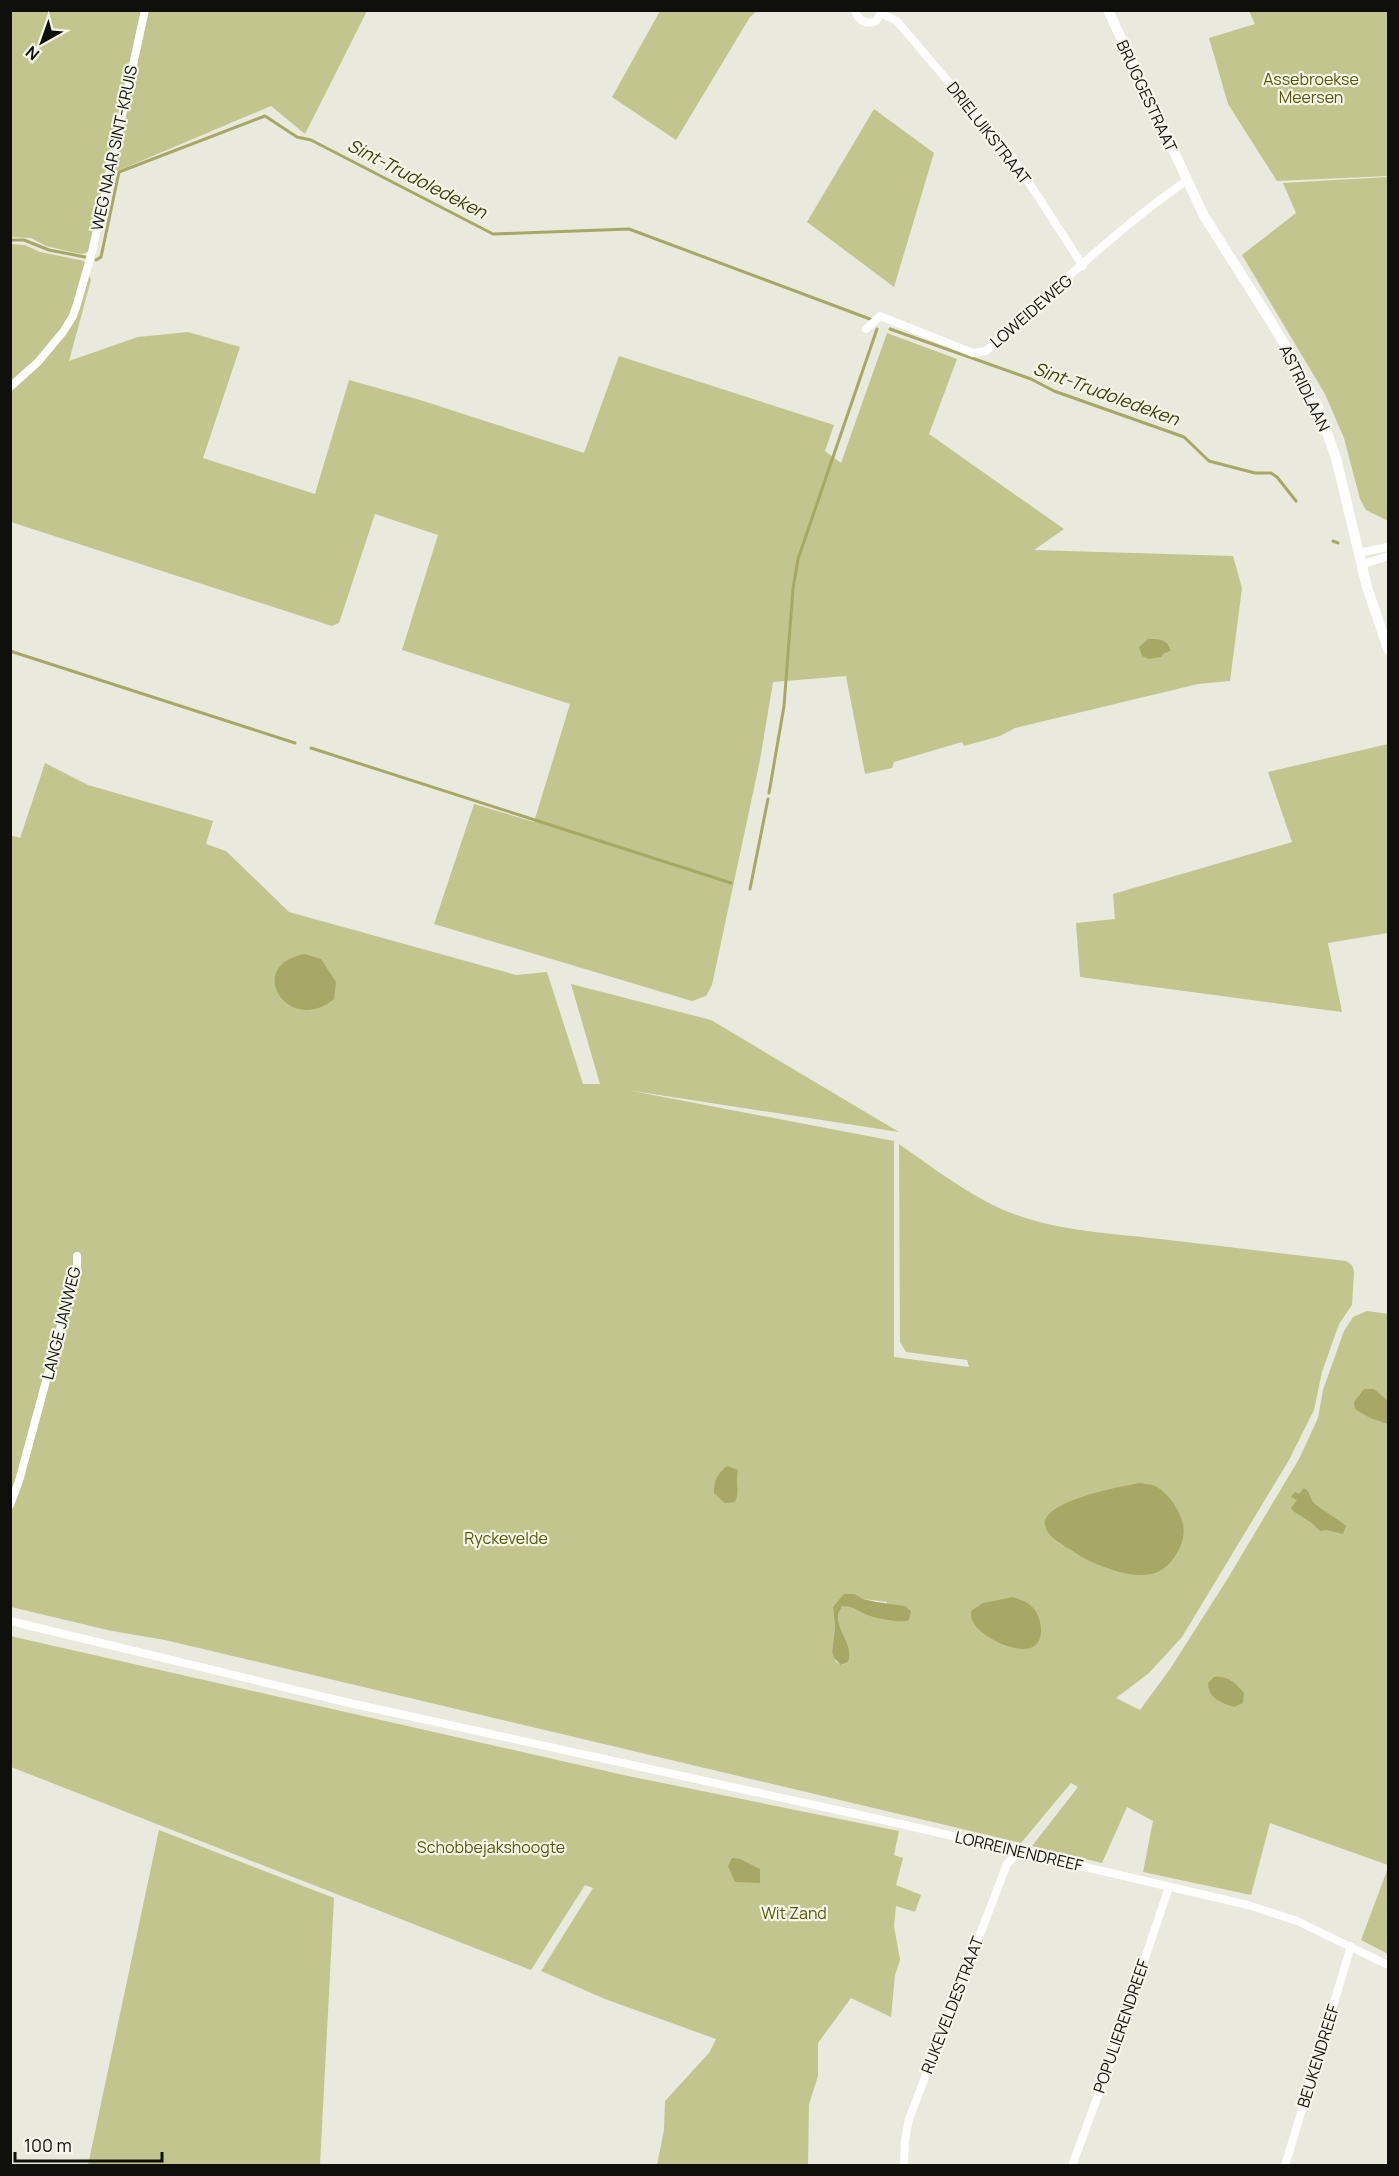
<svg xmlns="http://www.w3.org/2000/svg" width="1399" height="2176" viewBox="0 0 1399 2176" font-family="Manrope,sans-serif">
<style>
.green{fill:#c3c58e;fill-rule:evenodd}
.water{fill:#a7a865}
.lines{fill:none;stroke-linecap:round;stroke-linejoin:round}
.stream{stroke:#a7a865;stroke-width:3}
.minor{stroke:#fff;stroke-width:8}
.secondary{stroke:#fff;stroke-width:10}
.labels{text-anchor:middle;stroke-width:4.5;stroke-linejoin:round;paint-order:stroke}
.park-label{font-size:16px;fill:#585804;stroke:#f6f7ea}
.street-label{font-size:16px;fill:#0f100c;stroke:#f6f7ea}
.water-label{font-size:18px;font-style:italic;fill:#3f3f09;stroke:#f6f7ea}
</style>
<rect width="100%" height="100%" fill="#e9e9dd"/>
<path class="green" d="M 10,11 L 367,11 L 305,134 L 271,106 L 108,175 L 89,251 L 83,254 L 75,253 L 46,246 L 31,238 L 11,237 Z
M 660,11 L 757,11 L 750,17 L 676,140 L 612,97 Z
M 1249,11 L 1388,11 L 1388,176 L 1277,181 L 1228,104 L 1209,38 L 1255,24 Z
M 874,109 L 934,153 L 894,287 L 807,222 Z
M 1388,177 L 1388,521 L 1366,510 L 1360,499 L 1344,438 L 1325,394 L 1242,255 L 1296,213 L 1283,183 Z
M 10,244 L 25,245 L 40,252 L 84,261 L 91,280 L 69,361 L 138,337 L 188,332 L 240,347 L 203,458 L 315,494 L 349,380 L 420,400 L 584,453 L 619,356 L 834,425 L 825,451 L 841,463 L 887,333 L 957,359 L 929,434 L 1064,529 L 1034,550 L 1233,556 L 1242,588 L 1230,681 L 1198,684 L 1015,728 L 1000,736 L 964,746 L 962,742 L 894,762 L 892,768 L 865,774 L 846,676 L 773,682 L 760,760 L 712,985 L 706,996 L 692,1001 L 434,924 L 474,804 L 534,822 L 570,704 L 402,650 L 438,535 L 375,514 L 339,623 L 332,626 L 11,522 Z
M 1388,744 L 1388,933 L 1328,943 L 1342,1012 L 1080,977 L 1076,923 L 1115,919 L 1113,894 L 1292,842 L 1268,772 Z
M 45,763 L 88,785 L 213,821 L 206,844 L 226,851 L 289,912 L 516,975 L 547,972 L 583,1084 L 600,1084 L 571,984 L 711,1020 L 899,1132 L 627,1090 L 894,1141 L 894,1357 L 969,1367 L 967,1360 L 906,1352 L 900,1342 L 899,1144 C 932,1167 963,1191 999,1208 C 1050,1231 1106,1233 1160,1239 C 1222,1246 1284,1254 1346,1261 L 1352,1265 L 1354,1272 L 1352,1305 L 1339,1324 L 1322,1372 L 1314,1410 L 1289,1460 L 1182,1637 L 1149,1673 L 1116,1698 L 1140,1710 L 1170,1669 L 1228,1578 L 1299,1459 L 1318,1418 L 1323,1390 L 1344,1331 L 1353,1317 L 1367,1311 L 1388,1314 L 1388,1865 L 1270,1823 L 1251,1895 L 1143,1872 L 1153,1821 L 1127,1807 L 1102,1863 L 1032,1846 L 1078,1787 L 1071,1783 L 1021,1843 L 165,1640 L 112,1631 L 11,1607 L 10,835 L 20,838 ZM 855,1594 L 863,1599 L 887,1602 L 885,1618 L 863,1613 L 851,1606 L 842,1606 C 841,1609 839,1612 838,1615 C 837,1632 855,1646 848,1662 L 842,1665 L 836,1662 L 832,1652 L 835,1627 L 833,1607 Z
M 10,1636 L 628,1776 L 899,1831 L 894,1855 L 903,1858 L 896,1885 L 921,1895 L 915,1912 L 896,1906 L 894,1926 L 900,1960 L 895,1975 L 891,2017 L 851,1998 L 818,2043 L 818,2076 L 809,2104 L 808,2165 L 657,2165 L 664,2130 L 665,2101 L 709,2053 L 716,2039 L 605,1999 L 541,1971 L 593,1888 L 585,1885 L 531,1970 L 11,1767 Z
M 159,1830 L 334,1898 L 320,2165 L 88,2165 Z
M 1388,1868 L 1388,1954 L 1361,1940 Z"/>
<path class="water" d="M 1148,639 C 1160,639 1167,639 1171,651 L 1164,653 L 1161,657 L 1149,659 L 1142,656 L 1139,647 Z
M 305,954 L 321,959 L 336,982 L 334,999 C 288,1037 243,965 305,954 Z
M 1364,1389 L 1374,1389 L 1388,1401 L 1388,1424 L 1370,1418 L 1355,1409 L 1354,1402 Z
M 727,1466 L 738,1470 C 735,1481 740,1492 735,1502 L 725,1503 L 714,1493 C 714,1480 717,1474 727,1466 Z
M 1140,1483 C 1146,1484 1152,1484 1157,1487 C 1169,1494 1180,1511 1183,1524 C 1187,1544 1171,1569 1152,1574 C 1132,1578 1112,1570 1094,1563 C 1084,1559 1075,1552 1066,1547 C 1059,1542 1046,1535 1045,1525 C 1041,1501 1123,1486 1140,1483 Z
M 1304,1488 C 1311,1492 1309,1498 1314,1503 C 1324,1512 1336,1517 1346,1526 L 1343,1534 L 1326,1530 L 1320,1531 L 1312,1523 L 1293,1511 L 1291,1508 L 1297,1500 L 1291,1497 L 1295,1492 L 1299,1494 Z
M 844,1594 L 855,1594 L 863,1599 L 876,1602 L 905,1606 L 911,1611 L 909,1620 C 902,1624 874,1618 865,1614 C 856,1610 853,1606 842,1606 C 841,1609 839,1612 838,1615 C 837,1632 855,1646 848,1662 L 841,1665 L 834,1658 L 832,1652 L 835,1627 L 833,1607 Z
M 1013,1597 C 1021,1600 1028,1602 1034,1609 C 1041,1617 1046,1640 1033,1647 C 1017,1655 978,1636 972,1620 C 971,1617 971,1614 971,1611 L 983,1603 Z
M 1214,1677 C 1227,1675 1236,1683 1244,1693 L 1243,1703 L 1234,1707 C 1220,1702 1209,1699 1208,1683 Z
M 732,1858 L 740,1859 L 760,1869 L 760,1883 L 735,1882 L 728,1866 Z"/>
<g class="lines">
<path class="stream" d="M 10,240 L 24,240 L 49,250 L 85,257
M 96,260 L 101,257 L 119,172 L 265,116 L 297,137 L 311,140 L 493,234 L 629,229 L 870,319
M 890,329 L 1031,379 L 1054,391 L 1184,437 L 1209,461 L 1255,473 L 1271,473 L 1277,477 L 1296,501
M 1333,541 L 1338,543
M 10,651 L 295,743
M 311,748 L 731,883
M 769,793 L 784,706 L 793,589 L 798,559 L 877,329
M 750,889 L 768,799"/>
<path class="minor" d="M 855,10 C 858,21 866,25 876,21 L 883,10
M 882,14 L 897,21 L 1013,158 L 1083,266
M 866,329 L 880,316 L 973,353 L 986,351 C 1051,293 1115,230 1186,181
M 10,387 L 38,362 L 63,332 L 73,316 L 77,304 L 92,252 L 145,10
M 1358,553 L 1388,547
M 1361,565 L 1388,556
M 10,1505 L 19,1481 L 77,1266 L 77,1256
M 10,1621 L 345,1702 L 901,1824 L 1248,1905 L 1297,1921 L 1388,1965
M 904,2166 L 905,2140 L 909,2119 L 1007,1864 L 1019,1851
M 1072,2166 L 1107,2071 L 1169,1887
M 1285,2166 L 1351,1946"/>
<path class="secondary" d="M 1108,10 L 1204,216 L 1270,320 L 1296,364 L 1318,407 L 1336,458 L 1367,587 L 1388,649"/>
</g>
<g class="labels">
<g class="park-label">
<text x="1311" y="85">Assebroekse<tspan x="1311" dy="18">Meersen</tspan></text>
<text x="506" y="1544">Ryckevelde</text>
<text x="491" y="1853">Schobbejakshoogte</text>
<text x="794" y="1919">Wit Zand</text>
</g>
<g class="street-label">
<text transform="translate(1147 96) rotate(65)" y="6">BRUGGESTRAAT</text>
<text transform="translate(989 133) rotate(52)" y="6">DRIELUIKSTRAAT</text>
<text transform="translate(114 148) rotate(-78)" y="6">WEG NAAR SINT-KRUIS</text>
<text transform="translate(1031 311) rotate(-41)" y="6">LOWEIDEWEG</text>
<text transform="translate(1305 388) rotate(64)" y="6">ASTRIDLAAN</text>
<text transform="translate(61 1323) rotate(-76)" y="6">LANGE JANWEG</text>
<text transform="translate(1019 1851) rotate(13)" y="6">LORREINENDREEF</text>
<text transform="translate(952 2005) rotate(-69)" y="6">RIJKEVELDESTRAAT</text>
<text transform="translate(1121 2026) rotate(-71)" y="6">POPULIERENDREEF</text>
<text transform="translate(1318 2056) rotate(-73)" y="6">BEUKENDREEF</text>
</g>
<g class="water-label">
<text transform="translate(417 179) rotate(27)" y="6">Sint-Trudoledeken</text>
<text transform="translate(1106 394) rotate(20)" y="6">Sint-Trudoledeken</text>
</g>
</g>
<rect width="1399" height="2176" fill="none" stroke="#0f100c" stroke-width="24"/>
<g transform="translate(42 42) rotate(220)" stroke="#f6f7ea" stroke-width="4.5" paint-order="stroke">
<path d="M0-4.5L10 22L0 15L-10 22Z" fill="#0f100c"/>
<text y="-9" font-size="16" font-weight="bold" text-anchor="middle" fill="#0f100c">N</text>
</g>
<path d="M15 2152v9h147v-9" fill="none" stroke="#0f100c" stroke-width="3"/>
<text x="24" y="2152" font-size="18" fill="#0f100c" stroke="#f6f7ea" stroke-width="4.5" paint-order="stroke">100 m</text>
</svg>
